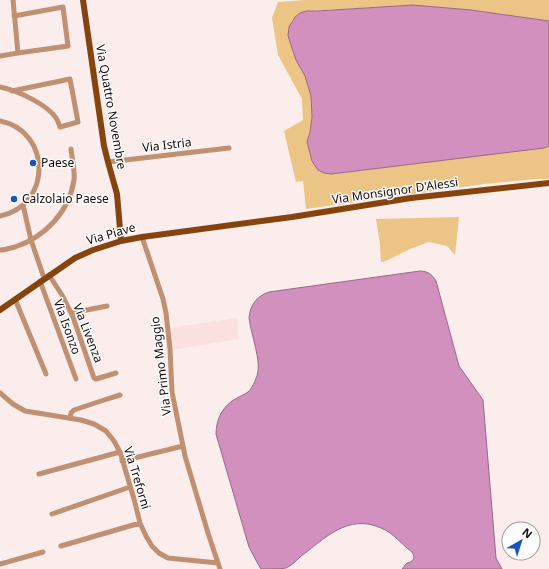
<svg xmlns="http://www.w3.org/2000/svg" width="549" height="569" viewBox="0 0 549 569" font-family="'Noto Sans',sans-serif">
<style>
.built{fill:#fae1dd}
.green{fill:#ecc485}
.water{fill:#d290bf;stroke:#996888}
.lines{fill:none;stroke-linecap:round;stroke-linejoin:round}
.minor{stroke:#c09072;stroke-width:5}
.major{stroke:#85430e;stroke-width:6}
.poi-dot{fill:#1853bf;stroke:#fdfdfd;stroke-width:1.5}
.labels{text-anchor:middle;stroke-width:3;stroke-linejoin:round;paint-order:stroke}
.street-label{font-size:12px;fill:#150a09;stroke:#fdfdfd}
.poi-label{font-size:12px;fill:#150a09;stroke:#fdfdfd;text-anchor:start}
</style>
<rect width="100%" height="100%" fill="#faedeb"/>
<path class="built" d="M 237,318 L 239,339 L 171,350 L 169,328 Z"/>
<path class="green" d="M 306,0 L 549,0 L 549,21 L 471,10 L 413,5 L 306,11 L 298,14 L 292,20 L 289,29 L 289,39 L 296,60 L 305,76 L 311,96 L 312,117 L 310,132 L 307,142 L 315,166 L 320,171 L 326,173 L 331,174 L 549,146 L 549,179 L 535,179 L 484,184 L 306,209 L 303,181 L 296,182 L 284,131 L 303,120 L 302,99 L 278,55 L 272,18 L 278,2 Z
M 459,217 L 455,255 L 447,246 L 429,242 L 410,249 L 386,261 L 381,262 L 380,244 L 376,219 Z"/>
<path class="water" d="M 413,5 L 471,10 L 549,21 L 549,146 L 544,148 L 331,174 L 324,173 L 318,170 L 315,166 L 312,161 L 307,142 L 310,132 L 312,117 L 311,96 L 305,76 L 296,60 L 288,36 L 289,27 L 295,17 L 300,13 L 306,11 L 317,11 Z
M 420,271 C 427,271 432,274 436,281 L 459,366 L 483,400 L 496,558 L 502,569 L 402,569 L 407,563 C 413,562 416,558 412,552 C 402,545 394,533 381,528 C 348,513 324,539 300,557 C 296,561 291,566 286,568 C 281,569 267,569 261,569 L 258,564 L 249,547 L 216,434 C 216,419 223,405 237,398 C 240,396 244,395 248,392 C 252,389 255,381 257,376 C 262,361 251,335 249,318 C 250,305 257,296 269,292 Z"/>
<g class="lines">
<path class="minor" d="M 13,0 L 18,53
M 0,56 L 18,53 L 68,46 L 63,7 L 14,16
M 0,87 C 16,90 47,104 56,118 C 58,121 59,124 60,127 L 78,122 L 70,79 L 12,91
M 0,121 C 52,131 52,206 0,216
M 108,162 L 229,148
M 23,205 L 31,240 L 44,278
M 142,237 L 163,299 L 166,313 L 170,349 L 172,392 L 185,456 L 208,533 L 220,569
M 0,250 C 5,250 10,248 15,247 C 45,237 69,212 74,180 C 75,170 72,159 71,149
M 49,275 L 62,295 L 73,317 L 94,378 L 96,379 L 116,373
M 40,281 L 76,379
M 15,299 L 46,374
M 71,313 L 107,306
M 0,393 L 13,404 L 25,411 L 81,420 L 94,424 L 106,431 L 114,441 L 120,452 L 134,499 L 140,523 L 146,536 L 152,546 L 159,553 L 168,558 L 218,563
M 70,418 L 71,413 L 74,410 L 101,401 L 120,395
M 122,461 L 183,446
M 39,474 L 120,452
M 52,514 L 130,487
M 61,546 L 140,523
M 0,564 L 43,552"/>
<path class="major" d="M 83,0 L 104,146 L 108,162 L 117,194 L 121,241
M 0,310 L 75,258 L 93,250 L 121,241 L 142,237 L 292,217 L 411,198 L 549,183"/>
</g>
<g class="poi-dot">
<circle cx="33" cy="163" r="4"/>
<circle cx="14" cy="199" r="4"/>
</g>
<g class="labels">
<g class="street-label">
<text transform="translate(111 107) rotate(80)" y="4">Via Quattro Novembre</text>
<text transform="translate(167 145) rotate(-7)" y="4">Via Istria</text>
<text transform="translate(395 191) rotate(-8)" y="4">Via Monsignor D'Alessi</text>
<text transform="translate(111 234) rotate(-16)" y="4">Via Piave</text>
<text transform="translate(67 327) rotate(70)" y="4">Via Isonzo</text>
<text transform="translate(88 333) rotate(69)" y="4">Via Livenza</text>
<text transform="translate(161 366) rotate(-97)" y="4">Via Primo Maggio</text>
<text transform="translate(137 478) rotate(73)" y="4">Via Treforni</text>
</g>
<g class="poi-label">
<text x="41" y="167">Paese</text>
<text x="22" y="203">Calzolaio Paese</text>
</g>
</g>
<g transform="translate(521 541) rotate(39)"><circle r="19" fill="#fdfdfd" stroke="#a09c9b"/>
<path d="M0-3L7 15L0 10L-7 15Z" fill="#1853bf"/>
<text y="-6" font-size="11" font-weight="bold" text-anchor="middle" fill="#150a09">N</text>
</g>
</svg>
